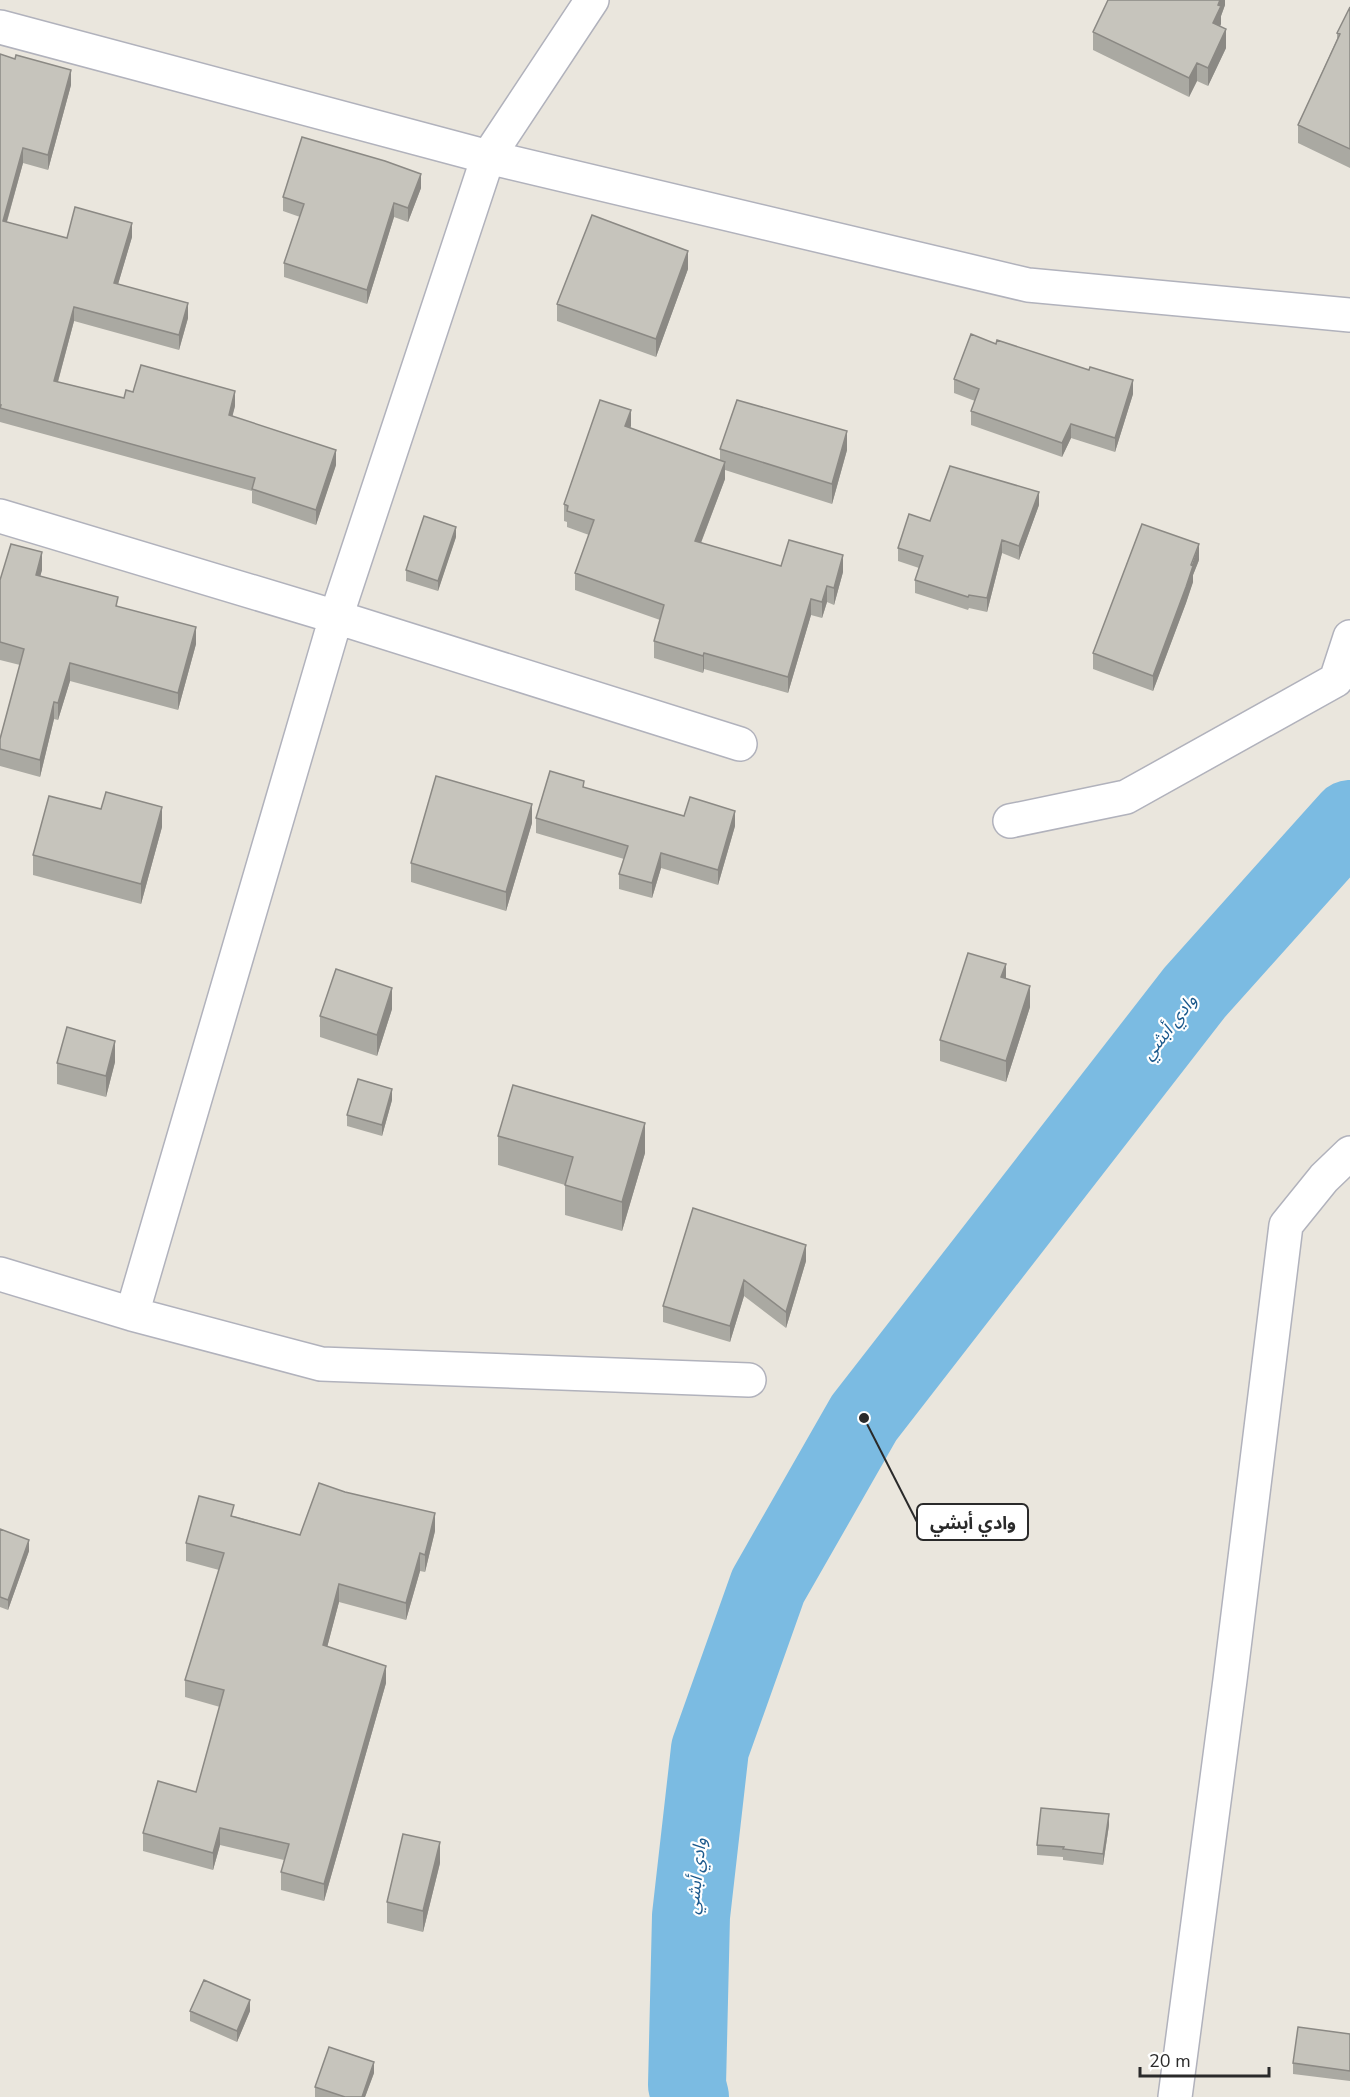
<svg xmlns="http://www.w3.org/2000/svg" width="1350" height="2097" viewBox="0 0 1350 2097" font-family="'Nunito Sans','Noto Sans Arabic',sans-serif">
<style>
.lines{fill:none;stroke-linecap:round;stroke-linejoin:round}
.river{stroke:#7bbbe2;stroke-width:78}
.minor-casing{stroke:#b1b2bc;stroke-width:36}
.minor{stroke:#fff;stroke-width:33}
.wall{fill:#aaa9a2}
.shaded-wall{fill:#8b8984}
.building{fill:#c6c4bc;stroke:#8b8984;stroke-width:1.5}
.labels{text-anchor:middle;stroke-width:4.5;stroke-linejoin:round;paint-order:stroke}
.water-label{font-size:18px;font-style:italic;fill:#1b598c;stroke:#fff}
.leader{fill:none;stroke:#2a2a2a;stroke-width:2}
.callout-dot{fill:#2a2a2a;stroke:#fff;stroke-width:2}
.callout{fill:#fff;stroke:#2a2a2a;stroke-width:2}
.callout-label{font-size:18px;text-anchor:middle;font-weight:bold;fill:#2a2a2a}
</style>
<rect width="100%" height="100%" fill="#eae6dd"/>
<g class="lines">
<path class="river" d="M 690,2097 L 687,2085 L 691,1916 L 710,1749 L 768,1586 L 864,1418 L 1195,992 L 1350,819"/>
<defs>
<path id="minor" d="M 0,27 L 488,157 L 1028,285 L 1350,315
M 0,516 L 336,617 L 740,744
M 1010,821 L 1126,797 L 1336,680 L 1350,637
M 0,1274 L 132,1314 L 321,1364 L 749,1380
M 132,1314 L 336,617 L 488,157 L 592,0
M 1175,2097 L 1230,1680 L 1286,1225 L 1324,1178 L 1350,1153"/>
</defs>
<use href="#minor" class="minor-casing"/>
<use href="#minor" class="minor"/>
</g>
<path class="wall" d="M 1225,0 L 1225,5 L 1221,16 L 1221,24 L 1220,26 L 1226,48 L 1208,86 L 1197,81 L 1189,97 L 1093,50 L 1093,32 Z
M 1350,7 L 1350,168 L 1298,143 L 1298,125 L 1337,39 L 1337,33 Z
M 0,54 L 71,85 L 48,170 L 23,163 L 7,222 L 67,238 L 132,237 L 118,284 L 188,318 L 179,350 L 74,321 L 58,382 L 124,398 L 133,392 L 235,406 L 232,416 L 336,465 L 316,525 L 252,503 L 252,491 L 0,422 Z
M 421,188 L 408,222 L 394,217 L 367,304 L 284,277 L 284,263 L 300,217 L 283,211 L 283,197 Z
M 688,269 L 656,357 L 557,321 L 557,304 Z
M 996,344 L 1133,394 L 1115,452 L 1071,438 L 1062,457 L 971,425 L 971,411 L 975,401 L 954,393 L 954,379 Z
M 631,426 L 630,428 L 720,460 L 720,449 L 847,450 L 832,504 L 725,470 L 725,479 L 701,543 L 781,566 L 843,572 L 834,605 L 827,602 L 822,618 L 811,615 L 788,693 L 704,669 L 703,673 L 654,658 L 654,641 L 660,620 L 575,590 L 575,573 L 589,535 L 567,527 L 567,522 L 564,521 L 564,504 Z
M 1039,505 L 1019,560 L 1002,553 L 987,612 L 969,608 L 968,610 L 915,593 L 915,580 L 919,568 L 898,561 L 898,548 L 930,521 Z
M 456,537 L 438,591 L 406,581 L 406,570 Z
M 1199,560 L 1193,575 L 1193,582 L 1186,603 L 1153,691 L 1093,669 L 1093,653 Z
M 42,570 L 40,576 L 118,606 L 196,644 L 178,710 L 70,681 L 58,720 L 54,719 L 40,777 L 0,766 L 0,739 L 20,665 L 0,660 L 0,580 Z
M 584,788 L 684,816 L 735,826 L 718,885 L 661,868 L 652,898 L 619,889 L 619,874 L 624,859 L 536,833 L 536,818 Z
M 532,823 L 506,911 L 411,882 L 411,863 Z
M 162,827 L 141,904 L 33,875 L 33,855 Z
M 1006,978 L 1030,1007 L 1006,1082 L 940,1061 L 940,1040 Z
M 392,1009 L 377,1056 L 320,1037 L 320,1016 Z
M 115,1062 L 106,1097 L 57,1084 L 57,1063 Z
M 392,1100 L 382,1136 L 347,1126 L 347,1115 Z
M 498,1136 L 645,1153 L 622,1231 L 565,1215 L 565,1185 L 498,1165 Z
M 806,1245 L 806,1261 L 786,1328 L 744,1296 L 730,1342 L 663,1322 L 663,1306 Z
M 234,1516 L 300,1535 L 435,1531 L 425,1572 L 420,1571 L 406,1620 L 339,1602 L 327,1647 L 386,1683 L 324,1901 L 281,1890 L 281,1872 L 284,1860 L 220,1845 L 213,1870 L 143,1851 L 143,1833 L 196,1792 L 220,1707 L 185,1697 L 185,1680 L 219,1570 L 186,1561 L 186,1543 Z
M 0,1529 L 29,1551 L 8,1610 L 0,1607 Z
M 1109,1825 L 1103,1865 L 1063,1860 L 1063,1857 L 1037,1855 L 1037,1845 Z
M 440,1863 L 423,1932 L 387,1923 L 387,1902 Z
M 190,2011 L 250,2011 L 237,2042 L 190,2021 Z
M 1350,2034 L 1350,2081 L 1293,2074 L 1293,2063 Z
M 374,2073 L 365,2097 L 315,2097 L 315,2087 Z"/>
<path class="shaded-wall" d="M 1220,0 L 1225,0 L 1225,5 L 1221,16 L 1221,24 L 1213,41 L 1213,23 Z
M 1226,29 L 1226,48 L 1208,86 L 1208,68 Z
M 1197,63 L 1197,81 L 1189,97 L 1189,78 Z
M 71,70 L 71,85 L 48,170 L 48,155 Z
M 23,148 L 23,163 L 3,235 L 3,221 Z
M 421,174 L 421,188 L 408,222 L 408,208 Z
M 394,203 L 394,217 L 367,304 L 367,290 Z
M 132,223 L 132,237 L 114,298 L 114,283 Z
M 688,251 L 688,269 L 656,357 L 656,339 Z
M 188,303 L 188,318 L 179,350 L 179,335 Z
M 74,307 L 74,321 L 54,396 L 54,381 Z
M 1133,380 L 1133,394 L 1115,452 L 1115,438 Z
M 235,391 L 235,406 L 229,430 L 229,415 Z
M 631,410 L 631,426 L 625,443 L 625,426 Z
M 1071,424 L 1071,438 L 1062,457 L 1062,443 Z
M 847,431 L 847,450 L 832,504 L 832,484 Z
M 336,450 L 336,465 L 316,525 L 316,510 Z
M 725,462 L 725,479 L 695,558 L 695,541 Z
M 1039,492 L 1039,505 L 1019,560 L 1019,546 Z
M 456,527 L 456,537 L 438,591 L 438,581 Z
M 1002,540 L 1002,553 L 987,612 L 987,598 Z
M 1199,544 L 1199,560 L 1193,575 L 1193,582 L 1186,603 L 1153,691 L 1153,676 Z
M 42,552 L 42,570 L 36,592 L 36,575 Z
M 843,555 L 843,572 L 834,605 L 834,588 Z
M 827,586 L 827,602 L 822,618 L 822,602 Z
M 811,599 L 811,615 L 788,693 L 788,677 Z
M 196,627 L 196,644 L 178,710 L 178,693 Z
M 704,653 L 704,669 L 703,673 L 703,656 Z
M 70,663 L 70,681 L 58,720 L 58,703 Z
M 54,702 L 54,719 L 40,777 L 40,760 Z
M 532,804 L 532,823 L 506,911 L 506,892 Z
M 162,807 L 162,827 L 141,904 L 141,884 Z
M 735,811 L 735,826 L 718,885 L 718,870 Z
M 661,853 L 661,868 L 652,898 L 652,883 Z
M 1006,964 L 1006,985 L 1001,977 Z
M 1030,986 L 1030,1007 L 1006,1082 L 1006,1061 Z
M 392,988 L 392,1009 L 377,1056 L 377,1035 Z
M 115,1041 L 115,1062 L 106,1097 L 106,1076 Z
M 392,1089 L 392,1100 L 382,1136 L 382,1125 Z
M 645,1123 L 645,1153 L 622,1231 L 622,1202 Z
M 806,1245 L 806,1261 L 786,1328 L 786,1312 Z
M 744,1280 L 744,1296 L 730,1342 L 730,1326 Z
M 435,1513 L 435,1531 L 425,1572 L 425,1555 Z
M 29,1540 L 29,1551 L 8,1610 L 8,1600 Z
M 420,1553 L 420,1571 L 406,1620 L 406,1603 Z
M 339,1584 L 339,1602 L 323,1663 L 323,1645 Z
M 386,1666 L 386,1683 L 324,1901 L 324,1884 Z
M 1109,1814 L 1109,1825 L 1103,1865 L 1103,1854 Z
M 220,1828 L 220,1845 L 213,1870 L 213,1853 Z
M 440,1842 L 440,1863 L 423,1932 L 423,1911 Z
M 250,2000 L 250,2011 L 237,2042 L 237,2031 Z
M 374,2062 L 374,2073 L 365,2097 L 362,2097 Z"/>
<path class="building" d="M 1108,0 L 1220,0 L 1218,5 L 1221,6 L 1213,23 L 1226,29 L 1208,68 L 1197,63 L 1189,78 L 1093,32 Z
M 1350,7 L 1350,149 L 1298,125 L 1340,34 L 1337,33 Z
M 0,54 L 15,59 L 16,55 L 71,70 L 48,155 L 23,148 L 3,221 L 67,238 L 75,207 L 132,223 L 114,283 L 188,303 L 179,335 L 74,307 L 54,381 L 124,398 L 126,390 L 133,392 L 141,365 L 235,391 L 229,415 L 336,450 L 316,510 L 252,489 L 255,478 L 0,408 L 1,405 L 0,405 Z
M 302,137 L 385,161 L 421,174 L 408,208 L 394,203 L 367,290 L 284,263 L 304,204 L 283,197 Z
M 592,215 L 688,251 L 656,339 L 557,304 Z
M 971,334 L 996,344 L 997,340 L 1089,370 L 1090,367 L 1133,380 L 1115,438 L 1071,424 L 1062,443 L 971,411 L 979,389 L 954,379 Z
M 600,400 L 631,410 L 625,426 L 725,462 L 695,541 L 781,566 L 789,540 L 843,555 L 834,588 L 827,586 L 822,602 L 811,599 L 788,677 L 704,653 L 703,656 L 654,641 L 664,605 L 575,573 L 594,520 L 567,511 L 568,506 L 564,504 Z
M 737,400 L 847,431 L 832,484 L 720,449 Z
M 950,466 L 1039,492 L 1019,546 L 1002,540 L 987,598 L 969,595 L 968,597 L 915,580 L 923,556 L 898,548 L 909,514 L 930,521 Z
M 424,516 L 456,527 L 438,581 L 406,570 Z
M 1142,524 L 1199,544 L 1191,565 L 1193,566 L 1186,587 L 1153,676 L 1093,653 Z
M 11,544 L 42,552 L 36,575 L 118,597 L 116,606 L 196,627 L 178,693 L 70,663 L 58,703 L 54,702 L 40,760 L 0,749 L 0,739 L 24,649 L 0,642 L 0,580 Z
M 550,771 L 584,781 L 583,787 L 684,816 L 690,797 L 735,811 L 718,870 L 661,853 L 652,883 L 619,874 L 628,846 L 536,818 Z
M 436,776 L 532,804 L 506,892 L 411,863 Z
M 106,792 L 162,807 L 141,884 L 33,855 L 49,796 L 101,809 Z
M 968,953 L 1006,964 L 1001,977 L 1030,986 L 1006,1061 L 940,1040 Z
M 336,969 L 392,988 L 377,1035 L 320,1016 Z
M 67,1027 L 115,1041 L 106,1076 L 57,1063 Z
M 358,1079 L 392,1089 L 382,1125 L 347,1115 Z
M 513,1085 L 645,1123 L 622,1202 L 565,1185 L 573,1157 L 498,1136 Z
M 693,1208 L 806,1245 L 786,1312 L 744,1280 L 730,1326 L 663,1306 Z
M 319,1483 L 345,1492 L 435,1513 L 425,1555 L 420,1553 L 406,1603 L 339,1584 L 323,1645 L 386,1666 L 324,1884 L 281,1872 L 289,1844 L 220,1828 L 213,1853 L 143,1833 L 158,1781 L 196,1792 L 224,1690 L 185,1680 L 224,1553 L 186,1543 L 199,1496 L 234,1505 L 231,1516 L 300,1535 Z
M 0,1529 L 29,1540 L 8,1600 L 0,1597 Z
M 1041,1808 L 1109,1814 L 1103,1854 L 1063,1849 L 1064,1847 L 1037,1845 Z
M 403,1834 L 440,1842 L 423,1911 L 387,1902 Z
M 204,1980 L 250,2000 L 237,2031 L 190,2011 Z
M 1298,2027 L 1350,2034 L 1350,2071 L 1293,2063 Z
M 329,2047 L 374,2062 L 362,2097 L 345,2097 L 315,2087 Z"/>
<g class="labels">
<g class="water-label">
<text transform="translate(1169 1027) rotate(-52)" y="6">وادي أبشي</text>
<text transform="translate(696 1876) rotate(-84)" y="6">وادي أبشي</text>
</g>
</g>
<path class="leader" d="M864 1418L917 1522"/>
<circle class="callout-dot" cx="864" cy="1418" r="6"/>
<rect class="callout" x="917" y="1504" width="111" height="36" rx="6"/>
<g class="callout-label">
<text x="973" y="1529">وادي أبشي</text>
</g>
<path d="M1140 2067v9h129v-9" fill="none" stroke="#2a2a2a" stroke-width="3"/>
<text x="1149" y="2067" font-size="18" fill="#2a2a2a" stroke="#ffffff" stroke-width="4.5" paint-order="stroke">20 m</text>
</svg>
